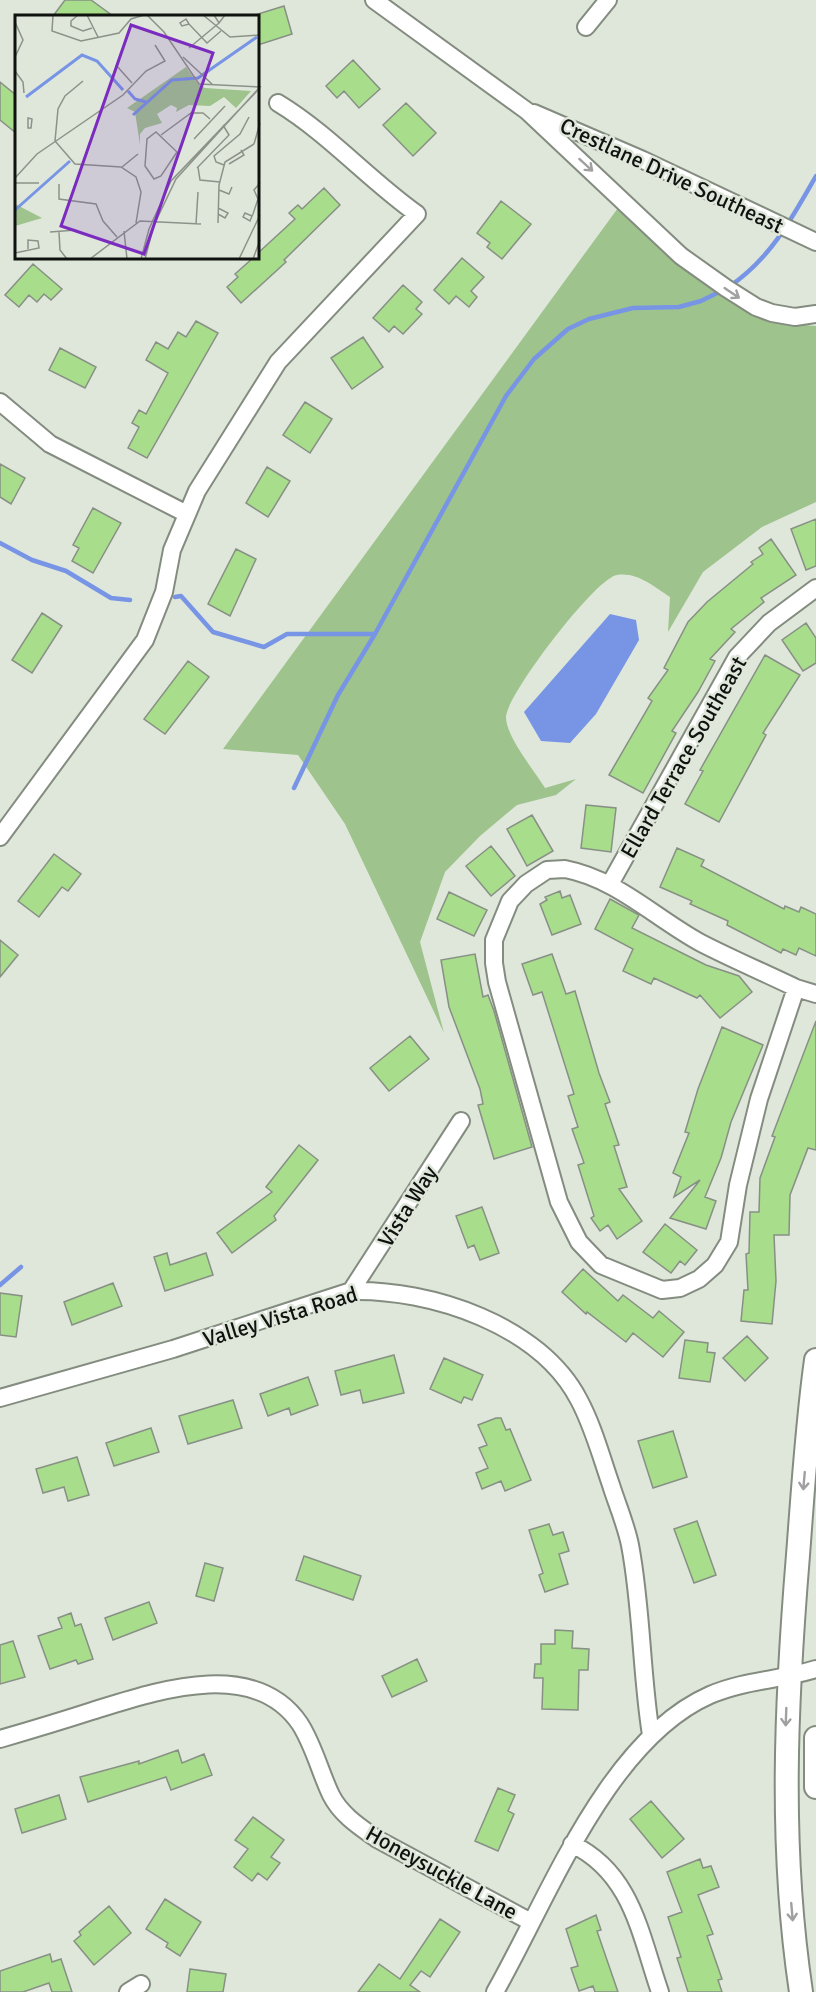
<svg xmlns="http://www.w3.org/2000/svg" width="816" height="1992" viewBox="0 0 816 1992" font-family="Signika,sans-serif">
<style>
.green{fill:#9ec38c}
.water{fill:#7895e5}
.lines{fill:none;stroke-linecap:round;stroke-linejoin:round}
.stream{stroke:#7895e5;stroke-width:4.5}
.building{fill:#a7dd8b;stroke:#889085;stroke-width:1.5}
.street-casing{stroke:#848c80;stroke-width:20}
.secondary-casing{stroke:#848c80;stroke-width:26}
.street{stroke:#fff;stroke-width:16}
.secondary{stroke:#fff;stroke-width:22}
.oneway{stroke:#9fa09f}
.labels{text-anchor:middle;stroke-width:5;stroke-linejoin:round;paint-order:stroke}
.street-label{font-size:22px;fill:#0f120e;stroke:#dfe7db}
.inset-river{fill:none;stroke:#7895e5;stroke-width:3}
.inset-road{fill:none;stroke:#8c9289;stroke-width:1.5}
.view{fill:#7b2cbf;fill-opacity:0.15;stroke:#7b2cbf;stroke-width:3}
.inset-edge{fill:none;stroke:#0f120e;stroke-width:3}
</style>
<rect width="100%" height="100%" fill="#dfe7db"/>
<path class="green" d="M 618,208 L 709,284 L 776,323 L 816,326 L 816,502 L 762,527 L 703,572 L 668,632 L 670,597 C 654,587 638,572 617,575 C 595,578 506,696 506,717 C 506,737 534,770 545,788 L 576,779 L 556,795 L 517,805 L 480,836 L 445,872 L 420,942 L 444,1033 L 345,824 L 298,755 L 223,749 Z"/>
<path class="water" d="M 610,614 L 636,620 L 639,640 L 596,714 L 570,743 L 541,741 L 524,712 Z"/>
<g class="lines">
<path class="stream" d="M 730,286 C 771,258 792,218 816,176
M 0,543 L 32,560 L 66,571 L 111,598 L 130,600
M 175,597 L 181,596 L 213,632 L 264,647 L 287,634 L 375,634
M 294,788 L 338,695 L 375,634 L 506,396 L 534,359 L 568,329 L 589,319 L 633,308 L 679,307 L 701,301 L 723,290
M 0,1285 L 21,1267"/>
</g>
<path class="building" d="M 65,0 L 91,0 L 113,16 L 53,16 Z
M 284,6 L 292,34 L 258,45 L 258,14 Z
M 353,60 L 380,89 L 359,108 L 344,91 L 337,98 L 326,86 Z
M 0,82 L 16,95 L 16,133 L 0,120 Z
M 406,103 L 436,133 L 413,156 L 383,125 Z
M 324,188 L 340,205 L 284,260 L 286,262 L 241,303 L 227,287 L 238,277 L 235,274 L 253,258 L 258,258 L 258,253 L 295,219 L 289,213 L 298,205 L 302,209 Z
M 501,201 L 531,224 L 502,259 L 487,247 L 490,243 L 477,233 Z
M 462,258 L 484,277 L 471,291 L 477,297 L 469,307 L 456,296 L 449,304 L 434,290 Z
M 33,264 L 62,289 L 51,300 L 44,294 L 37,302 L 29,295 L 19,307 L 5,295 Z
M 403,285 L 422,302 L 416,309 L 422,314 L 403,334 L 394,326 L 389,332 L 373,318 Z
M 196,321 L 218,333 L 147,458 L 128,448 L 139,427 L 132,423 L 139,410 L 146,414 L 168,373 L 146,360 L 156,342 L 168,349 L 178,332 L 186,337 Z
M 363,337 L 383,367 L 352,389 L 331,358 Z
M 60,348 L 96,367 L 85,388 L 49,370 Z
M 305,402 L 332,419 L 310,453 L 283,435 Z
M 0,464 L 25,478 L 11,504 L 0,497 Z
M 267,467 L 290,481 L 268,517 L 246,503 Z
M 93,508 L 121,523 L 93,573 L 72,561 L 79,548 L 73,545 Z
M 816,519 L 816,566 L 806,570 L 791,529 Z
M 771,539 L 796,575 L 761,598 L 764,602 L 731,629 L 735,632 L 710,659 L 715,661 L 698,692 L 672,731 L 676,733 L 643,793 L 609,775 L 652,701 L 648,698 L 668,670 L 664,668 L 688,622 L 707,602 L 753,564 L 751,562 L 763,554 L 759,548 Z
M 236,549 L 256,559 L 230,616 L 208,604 Z
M 42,613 L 62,626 L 32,673 L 12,660 Z
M 806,623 L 816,638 L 816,663 L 803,671 L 782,640 Z
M 765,655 L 800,675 L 763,733 L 766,735 L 719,822 L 685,804 L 703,771 L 700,770 Z
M 188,661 L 209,677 L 165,734 L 144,719 Z
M 586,805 L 616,808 L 611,852 L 581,848 Z
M 532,815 L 553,851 L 527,866 L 507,829 Z
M 491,846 L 515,876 L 491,896 L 466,866 Z
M 677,848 L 704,860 L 701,866 L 784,909 L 785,906 L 799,912 L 801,907 L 816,914 L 816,956 L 799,948 L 796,955 L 783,949 L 781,953 L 727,925 L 728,921 L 690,904 L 692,901 L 660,887 Z
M 54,854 L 81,874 L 68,891 L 62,887 L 39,917 L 18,901 Z
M 560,891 L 562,898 L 570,895 L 581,924 L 552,935 L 540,904 L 547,900 L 545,897 Z
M 449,892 L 487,910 L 474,936 L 437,919 Z
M 610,899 L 639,915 L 632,928 L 706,965 L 739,976 L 752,992 L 720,1018 L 700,995 L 697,998 L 654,978 L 651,984 L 623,971 L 633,949 L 595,929 Z
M 0,940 L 18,955 L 0,977 Z
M 475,954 L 483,997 L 488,995 L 494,1011 L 532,1147 L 494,1159 L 478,1105 L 483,1104 L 480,1089 L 449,1007 L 441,960 Z
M 552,954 L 566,994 L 575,991 L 599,1073 L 610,1102 L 605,1104 L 619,1145 L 614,1146 L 627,1187 L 619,1189 L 642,1221 L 617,1239 L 608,1225 L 600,1231 L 591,1218 L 594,1216 L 578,1165 L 584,1163 L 572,1129 L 578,1127 L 568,1096 L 574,1094 L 542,992 L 533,995 L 522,964 Z
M 816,1021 L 816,1150 L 808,1148 L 790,1195 L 789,1235 L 774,1235 L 776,1281 L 772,1324 L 741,1321 L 744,1290 L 748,1290 L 746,1254 L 749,1253 L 750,1212 L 759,1212 L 760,1178 L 775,1137 L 772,1136 Z
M 722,1027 L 763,1045 L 731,1122 L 721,1158 L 705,1197 L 716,1201 L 706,1229 L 670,1218 L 700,1180 L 674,1197 L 681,1177 L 673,1173 L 689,1133 L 685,1132 L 698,1089 Z
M 410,1036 L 429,1059 L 389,1091 L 370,1068 Z
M 299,1145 L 318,1160 L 274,1216 L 276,1220 L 232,1253 L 217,1233 L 272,1192 L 266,1187 Z
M 482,1207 L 499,1253 L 480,1260 L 474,1245 L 468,1248 L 456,1216 Z
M 665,1224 L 697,1250 L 685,1265 L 680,1261 L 671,1273 L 643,1252 Z
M 167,1253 L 170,1265 L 206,1253 L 213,1275 L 165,1291 L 154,1257 Z
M 583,1269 L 618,1301 L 623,1295 L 653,1318 L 659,1311 L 684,1332 L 663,1357 L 633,1333 L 626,1342 L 587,1312 L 586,1314 L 562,1292 Z
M 113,1283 L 122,1306 L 72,1325 L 64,1302 Z
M 0,1293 L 22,1296 L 16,1337 L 0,1335 Z
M 747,1336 L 768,1358 L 745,1381 L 723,1358 Z
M 685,1340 L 708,1343 L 707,1352 L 715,1353 L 710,1382 L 679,1378 Z
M 394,1355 L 404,1393 L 363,1403 L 360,1390 L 341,1395 L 335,1371 Z
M 444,1358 L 483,1375 L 472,1400 L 464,1397 L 461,1403 L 430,1389 Z
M 308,1377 L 318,1405 L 291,1415 L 289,1408 L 268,1416 L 260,1394 Z
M 233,1400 L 242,1428 L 188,1444 L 179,1416 Z
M 496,1418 L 501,1418 L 506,1430 L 510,1429 L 531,1480 L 505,1491 L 501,1481 L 482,1489 L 476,1473 L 488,1468 L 479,1448 L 487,1445 L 478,1425 Z
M 151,1428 L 159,1452 L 114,1466 L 106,1443 Z
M 673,1431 L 687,1477 L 653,1488 L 638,1441 Z
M 77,1457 L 89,1495 L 68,1501 L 64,1487 L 43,1493 L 36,1469 Z
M 697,1521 L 716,1575 L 694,1583 L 674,1529 Z
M 549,1524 L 553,1535 L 563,1532 L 569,1551 L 559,1554 L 568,1584 L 545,1592 L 539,1575 L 543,1573 L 529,1530 Z
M 304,1556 L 361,1576 L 353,1600 L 296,1580 Z
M 205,1563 L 223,1568 L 214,1601 L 196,1596 Z
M 149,1602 L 157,1623 L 113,1640 L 105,1618 Z
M 71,1613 L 75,1626 L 81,1624 L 93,1659 L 78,1664 L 76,1660 L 50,1669 L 38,1636 L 62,1628 L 58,1618 Z
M 555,1630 L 573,1631 L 572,1648 L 589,1649 L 588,1670 L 579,1670 L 578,1710 L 542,1709 L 543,1678 L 534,1678 L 535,1664 L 541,1664 L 541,1644 L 555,1644 Z
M 13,1641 L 25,1677 L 0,1684 L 0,1645 Z
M 417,1659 L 427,1681 L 392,1697 L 382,1676 Z
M 178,1750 L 182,1763 L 204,1754 L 212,1775 L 171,1790 L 166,1777 L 88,1802 L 80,1777 L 139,1761 L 139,1764 Z
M 498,1788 L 515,1795 L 508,1811 L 514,1814 L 498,1851 L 475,1841 Z
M 59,1795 L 66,1819 L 22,1833 L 15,1809 Z
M 651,1801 L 684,1839 L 662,1858 L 630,1819 Z
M 253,1817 L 284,1840 L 271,1857 L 280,1863 L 267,1880 L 258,1873 L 252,1881 L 234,1867 L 248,1849 L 235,1840 Z
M 700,1859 L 703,1868 L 711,1866 L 719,1887 L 698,1895 L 713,1934 L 707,1936 L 722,1979 L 718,1980 L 722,1992 L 688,1992 L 677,1958 L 681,1957 L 668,1917 L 682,1912 L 667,1872 Z
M 165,1899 L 201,1922 L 180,1956 L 166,1947 L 168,1943 L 146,1929 Z
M 109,1906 L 131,1933 L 94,1965 L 74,1941 L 81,1935 L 79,1932 Z
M 596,1915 L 601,1930 L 597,1931 L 618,1992 L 595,1992 L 593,1986 L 579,1991 L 571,1968 L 578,1966 L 566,1929 Z
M 440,1919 L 460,1932 L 430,1977 L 421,1971 L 410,1985 L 420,1992 L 358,1992 L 379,1964 L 400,1979 Z
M 50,1954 L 52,1962 L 61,1959 L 72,1992 L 52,1992 L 49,1983 L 23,1992 L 0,1992 L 0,1971 Z
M 190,1969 L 226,1974 L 223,1992 L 187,1992 Z"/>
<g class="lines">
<defs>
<path id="street" d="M 374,0 L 527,111 L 681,256 L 726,288 L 756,307 L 772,313 L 795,317 L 816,314
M 586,27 L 608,0
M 534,113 L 643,160 L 816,242
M 0,402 L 50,444 L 187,514
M 0,837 L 145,640 L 164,592 L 172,550 L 197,491 L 278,362 L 417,214 C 369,180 329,134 278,103
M 565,869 C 617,879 655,918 701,943 C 732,959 765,973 796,988 L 759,1099 L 738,1185 L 729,1242 L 715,1265 L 699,1279 L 680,1288 L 662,1290 L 601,1265 L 579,1242 L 559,1202 L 497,982 L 494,963 L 494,940 L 510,901 L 526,884 L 547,870 Z
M 610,884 L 737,657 L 769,623 L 816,588
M 796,988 L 816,994
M 351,1291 L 461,1121
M 0,1398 L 173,1349 L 351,1291 C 431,1289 540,1325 579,1400 C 593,1426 601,1456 611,1485 C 617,1504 626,1525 630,1545 C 642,1608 641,1672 651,1735
M 0,1739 C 31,1730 61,1721 92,1711 C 154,1692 254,1656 300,1724 C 314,1746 320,1772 331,1795 C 341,1815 360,1827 377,1839 L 531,1922
M 572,1844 C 632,1873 640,1934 660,1992
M 128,1992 L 141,1984
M 495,1992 C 548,1899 607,1740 710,1695 C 745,1680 781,1680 816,1669"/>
<path id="secondary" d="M 816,1738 L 816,1787
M 801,1992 C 779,1846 786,1701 798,1555 C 803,1490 807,1424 816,1360"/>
</defs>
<use href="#street" class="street-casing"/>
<use href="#secondary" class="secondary-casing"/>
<use href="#street" class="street"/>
<use href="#secondary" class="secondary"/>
</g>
<defs><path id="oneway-shaft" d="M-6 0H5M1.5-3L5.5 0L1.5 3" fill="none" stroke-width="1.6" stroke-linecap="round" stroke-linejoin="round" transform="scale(1.5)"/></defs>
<g class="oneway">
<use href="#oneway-shaft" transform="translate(586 165) rotate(42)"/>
<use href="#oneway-shaft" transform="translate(732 293) rotate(34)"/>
<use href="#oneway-shaft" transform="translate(804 1481) rotate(95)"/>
<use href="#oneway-shaft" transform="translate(786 1717) rotate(92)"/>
<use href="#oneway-shaft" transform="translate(792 1912) rotate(85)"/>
</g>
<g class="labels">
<g class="street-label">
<text transform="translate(672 175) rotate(25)" y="8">Crestlane Drive Southeast</text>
<text transform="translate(683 757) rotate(-60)" y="8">Ellard Terrace Southeast</text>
<text transform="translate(407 1206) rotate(-58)" y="8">Vista Way</text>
<text transform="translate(280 1316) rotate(-17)" y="8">Valley Vista Road</text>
<text transform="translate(442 1872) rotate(29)" y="8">Honeysuckle Lane</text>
</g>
</g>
<g transform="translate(15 15)">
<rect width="244" height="244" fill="#dfe7db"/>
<path d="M 171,52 L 183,69 L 190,73 L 236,76 L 221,93 L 209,82 L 195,91 L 174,90 L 161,97 L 162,93 L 156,90 L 142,99 L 147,108 L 130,113 L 125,119 L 125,130 L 120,97 L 112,93 ZM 0,190 L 2,190 L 27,203 L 0,211 Z" fill="#9ec38c"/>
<path class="inset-river" d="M 113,76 L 120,84 L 131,87M 11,82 L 67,40 L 82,46 L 108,75M 118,100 L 157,65 L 183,63 L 242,22M 0,195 L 55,146"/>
<path class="inset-road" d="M 38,0 L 37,16 L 66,26 L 104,18 L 116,4 L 129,0M 63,0 L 56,6 L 56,11 L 68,16 L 77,13M 72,0 L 83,22M 188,0 L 215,22 L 245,20M 199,0 L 204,8 L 210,0M 0,7 L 8,25 L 0,42M 174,9 L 171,4 L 165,8 L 167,11 L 174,9 L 192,28 L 206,16M 174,33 L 204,8M 168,42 L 197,69M 101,50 L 117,68M 0,56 L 8,67 L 9,78M 68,66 L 50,81 L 43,94 L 40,126 L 60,149 L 106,152 L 121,162 L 126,177 L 121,208M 13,103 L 17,104 L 16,113 L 13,113 ZM 141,117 L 162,137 L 146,161 L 139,164 L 130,151 L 132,124 ZM 146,120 L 176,98 L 188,98 L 195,104M 179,124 L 210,91M 239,129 L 245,108M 214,149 L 229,140 L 226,135M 209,150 L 201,147 L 199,141 L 225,119 L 234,102M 107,152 L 123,139M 183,152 L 185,165 L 205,167M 182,153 L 214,120 L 208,110M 0,163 L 22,139 L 108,80 L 131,56 L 150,46 L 140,30M 0,168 L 24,168M 44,169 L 44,184 L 81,189 L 88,206 L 102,222M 204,175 L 214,179 L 217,172M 203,199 L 210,203 L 213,198 L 203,193M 237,201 L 230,198 L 228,202 L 235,206 L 237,201 L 238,199 L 243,184 L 239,175 L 245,168M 203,208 L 204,170 L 210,147 L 239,129M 181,209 L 183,177M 109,216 L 112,244M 35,217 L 61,215M 44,217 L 45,235 L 52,244M 0,238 L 24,233 L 23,226 L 13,225 L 13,234M 75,244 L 125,206 L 186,209M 126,244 L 134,214 L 156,166 L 242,76M 130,244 L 139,210 L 161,164 L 245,72 L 184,69 L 149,17 L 132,0M 224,244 L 245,200M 238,244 L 245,225"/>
<path class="view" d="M 116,10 L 198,38 L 129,239 L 46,211 Z"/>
<rect width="244" height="244" class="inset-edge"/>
</g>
</svg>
